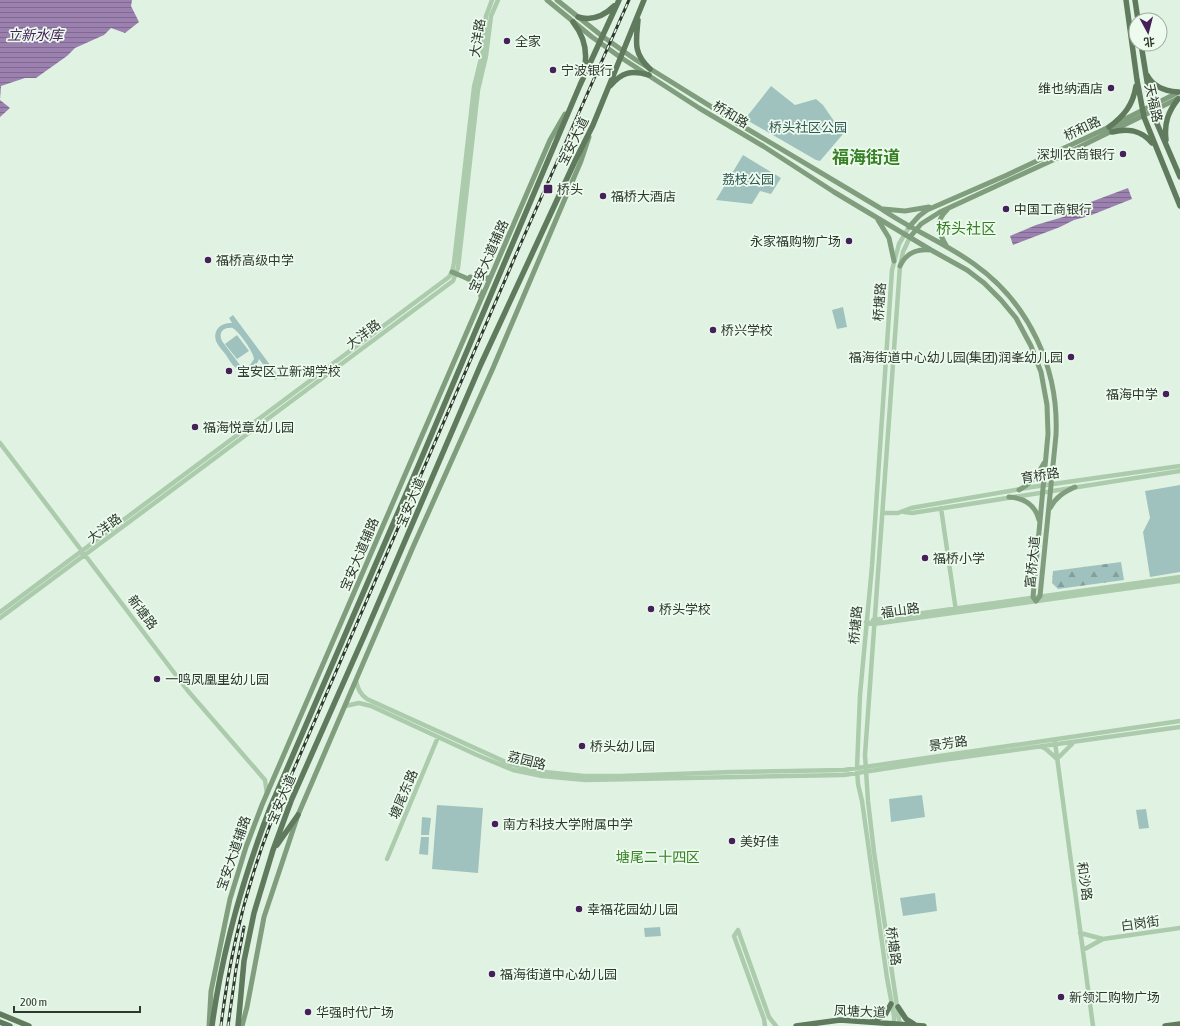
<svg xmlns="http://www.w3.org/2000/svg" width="1180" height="1026" viewBox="0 0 1180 1026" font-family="'Asap Condensed','Noto Sans SC',sans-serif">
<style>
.green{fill:#a0c2be;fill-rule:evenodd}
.forest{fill:url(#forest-firs)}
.water{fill:url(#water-rules)}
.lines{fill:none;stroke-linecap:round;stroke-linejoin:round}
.tertiary{stroke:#accbad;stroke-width:4.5}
.secondary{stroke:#809e7d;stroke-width:5}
.primary{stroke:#5f7a5c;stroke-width:5.5}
.rail-casing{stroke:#2c392b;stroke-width:3}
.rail{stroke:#edfaee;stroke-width:1.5;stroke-dasharray:4.5;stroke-linecap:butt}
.poi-dot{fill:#45215a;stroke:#edfaee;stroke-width:1.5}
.labels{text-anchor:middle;stroke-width:3.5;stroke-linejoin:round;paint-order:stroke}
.street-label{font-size:13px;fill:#2c392b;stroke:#edfaee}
.poi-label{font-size:13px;fill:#2c392b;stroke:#edfaee;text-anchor:start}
.park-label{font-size:13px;fill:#2f5754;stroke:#edfaee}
.water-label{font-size:14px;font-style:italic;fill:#45215a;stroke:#edfaee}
.neighbourhood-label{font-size:14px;fill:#378025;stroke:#edfaee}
.quarter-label{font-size:15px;fill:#378025;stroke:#edfaee}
.district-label{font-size:17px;font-weight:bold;fill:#378025;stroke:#edfaee}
</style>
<defs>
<pattern id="forest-firs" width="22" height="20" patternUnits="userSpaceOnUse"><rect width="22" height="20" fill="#a0c2be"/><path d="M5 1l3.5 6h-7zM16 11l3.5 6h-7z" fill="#839f9b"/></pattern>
<pattern id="water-rules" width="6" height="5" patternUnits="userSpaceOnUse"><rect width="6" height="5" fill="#9c80af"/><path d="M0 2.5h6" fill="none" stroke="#7f6a8f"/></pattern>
</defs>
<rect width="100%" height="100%" fill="#e0f3e2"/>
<path class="green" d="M 771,86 L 795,105 L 816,99 L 823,105 L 843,134 L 820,161 L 816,160 L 745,119 Z
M 743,155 L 781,178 L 771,194 L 760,191 L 752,204 L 716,200 Z
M 843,307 L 847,327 L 837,329 L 832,310 Z
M 233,315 L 279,377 L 275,380 L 259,359 C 256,369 245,377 236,368 C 232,365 229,360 226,355 C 223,351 219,347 217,343 C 211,331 221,322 232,323 L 229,318 ZM 228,328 C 231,328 232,327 234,329 C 240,333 254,353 254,359 L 250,365 L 244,367 L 240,365 L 222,341 C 219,335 221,329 228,328 Z
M 237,335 L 249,351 L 237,359 L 225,344 Z
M 1180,485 L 1180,572 L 1150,577 L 1143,532 L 1150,518 L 1145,491 Z
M 922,795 L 925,817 L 891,822 L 889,799 Z
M 437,805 L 483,808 L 478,873 L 432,869 Z
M 1146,809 L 1149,828 L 1139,829 L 1136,810 Z
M 422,817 L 431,818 L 429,835 L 421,835 Z
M 421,837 L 429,837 L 428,855 L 419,854 Z
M 935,893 L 937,911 L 903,916 L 900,898 Z
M 660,927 L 661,936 L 645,937 L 644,928 Z"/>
<path class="forest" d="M 1121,562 L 1124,580 L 1058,589 L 1052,583 L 1053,571 Z"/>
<path class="water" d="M 0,0 L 132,0 L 131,6 L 139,22 L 125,33 L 111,28 L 104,35 L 75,48 L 67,56 L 36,78 L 25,78 L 1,86 L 0,100 L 10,108 L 0,117 Z
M 1128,188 L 1132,199 L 1089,216 L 1074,220 L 1060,227 L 1013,245 L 1010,236 L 1036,225 L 1063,217 L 1072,209 Z"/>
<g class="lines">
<path class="tertiary" d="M 0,443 L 188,691 L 265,780 L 267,794
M 941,508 L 956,611
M 904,512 L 912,513 L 1180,471
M 883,513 L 898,513 L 911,508 L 1032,487 L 1180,466
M 0,612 L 449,277 L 452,272 L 454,263 L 474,87 L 483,50 L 486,16 L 492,0
M 0,618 L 453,281 L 458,268 L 478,90 L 486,56 L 491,16 L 498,0
M 873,620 L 1180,577
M 866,622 L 874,624 L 1180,581
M 356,681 C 358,689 360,694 367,699 L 510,764 L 535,771 L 584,776 L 620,776 L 732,772 L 844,770 L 1180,721
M 345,706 L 359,703 L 371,706 L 477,755 L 513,770 L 542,776 L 585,780 L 844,775 L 928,762 L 1180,727
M 1055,742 L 1093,1026
M 1042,747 L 1046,749 L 1057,759 L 1072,744
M 387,859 L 438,737
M 738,930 L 769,1017 L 776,1026
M 738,930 L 734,936 L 764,1019 L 765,1026
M 1080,933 L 1103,939
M 1083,950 L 1103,939 L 1180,928
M 894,1026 L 894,1016 L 887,978 L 862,801 L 858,784 L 857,768 L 860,695 L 872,566 L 892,270 L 899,244 L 909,227
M 900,1026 L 874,852 L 868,801 L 865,755 L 900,266 L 903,252 L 910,237"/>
<path class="secondary" d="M 547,0 L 592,37 L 620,57 L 699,108 L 763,146 L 834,192 L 931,250 L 967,270 L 984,283 L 1001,300 L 1016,318 L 1031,346 L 1041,372 L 1047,405 L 1048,434 L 1033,597 L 1036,601 L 1040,596 L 1056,435 C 1059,368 1029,303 974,264 C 945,243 910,229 880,208 L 739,124 L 636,60 L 602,36 L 557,0
M 883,209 L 905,211 L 929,207
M 878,220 L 889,238 L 894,261
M 909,227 L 919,216 L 927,210 L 1007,175 L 1109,127 L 1179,92
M 910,237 L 921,224 L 940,212 L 1053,160 L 1179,98
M 947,247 C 939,234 934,222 947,210
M 900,266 C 906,253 916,249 930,250
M 452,272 C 465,278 481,281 481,297
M 470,277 L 481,280 L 490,277
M 1019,490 C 1031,484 1038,475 1044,463
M 1009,497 C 1024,498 1035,504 1039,520
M 1050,508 C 1056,497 1064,492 1075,487
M 209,1026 L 211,991 L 230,899 L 246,847 L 262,805 L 550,140 L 565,114
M 242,1026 L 247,1007 L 264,917 L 298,815 L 413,547 L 493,368 L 581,161 L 589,137"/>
<path class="primary" d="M 1126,0 L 1137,80 L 1144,117 L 1180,206
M 1135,0 L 1138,20
M 578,17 C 592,21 604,16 614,6
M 638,20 C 636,42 633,53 650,69
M 573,22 C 584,36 588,53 584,70
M 1141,44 L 1152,112 L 1180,177
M 1147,75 C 1153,87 1165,91 1178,92
M 610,86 C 622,72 631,70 649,75
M 1109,127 C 1124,116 1133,105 1136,86
M 1112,132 C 1128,128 1141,130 1152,143
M 1166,140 C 1164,123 1168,112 1178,99
M 277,845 L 298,815
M 898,1007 L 906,1019 L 914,1024
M 0,1014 L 29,1026
M 872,1021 L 885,1015 L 891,1004
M 0,1022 L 10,1026
M 212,1026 C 222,951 243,878 270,808 L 419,464 L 580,85 L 619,0
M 238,1026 L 244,961 L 254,913 L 273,850 L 291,801 L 365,634 L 481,364 L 576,159 L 593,125 L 644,0
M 796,1026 L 840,1020 L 924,1026
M 1165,1026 L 1180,1024"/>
<defs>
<path id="rail" d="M 221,1026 C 229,957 247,884 272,820 L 521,243 L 629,0
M 228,1026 L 236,969 L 244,927"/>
</defs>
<use href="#rail" class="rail-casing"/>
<use href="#rail" class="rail"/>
</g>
<g class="poi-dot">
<circle cx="507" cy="41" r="4"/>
<circle cx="553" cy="70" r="4"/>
<circle cx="1111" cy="88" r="4"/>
<circle cx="1123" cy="154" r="4"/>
<rect x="543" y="184" width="10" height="10" rx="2"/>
<circle cx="603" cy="196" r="4"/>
<circle cx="1006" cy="209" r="4"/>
<circle cx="849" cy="241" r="4"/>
<circle cx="208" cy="260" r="4"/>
<circle cx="713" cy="330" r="4"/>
<circle cx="1071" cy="357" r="4"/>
<circle cx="229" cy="371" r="4"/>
<circle cx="1166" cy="394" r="4"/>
<circle cx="195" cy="427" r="4"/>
<circle cx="925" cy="558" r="4"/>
<circle cx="651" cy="609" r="4"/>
<circle cx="157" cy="679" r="4"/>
<circle cx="582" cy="746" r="4"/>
<circle cx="495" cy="824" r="4"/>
<circle cx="732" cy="841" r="4"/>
<circle cx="579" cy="909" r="4"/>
<circle cx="492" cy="974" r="4"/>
<circle cx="1061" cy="997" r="4"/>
<circle cx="308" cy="1012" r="4"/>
</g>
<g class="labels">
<g class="street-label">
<text transform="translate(477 38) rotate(-81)" y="5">大洋路</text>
<text transform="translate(1154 103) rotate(77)" y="5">天福路</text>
<text transform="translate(731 114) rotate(31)" y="5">桥和路</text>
<text transform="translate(1082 128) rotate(-25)" y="5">桥和路</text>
<text transform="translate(573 141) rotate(-64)" y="5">宝安大道</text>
<text transform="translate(488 256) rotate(-66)" y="5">宝安大道辅路</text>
<text transform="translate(879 302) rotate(-86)" y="5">桥塘路</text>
<text transform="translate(363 334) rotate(-37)" y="5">大洋路</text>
<text transform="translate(1040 475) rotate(-9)" y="5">育桥路</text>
<text transform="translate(410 502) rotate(-67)" y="5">宝安大道</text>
<text transform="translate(104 528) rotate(-37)" y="5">大洋路</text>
<text transform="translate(359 554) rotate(-67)" y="5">宝安大道辅路</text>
<text transform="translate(1032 562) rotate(-84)" y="5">富桥大道</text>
<text transform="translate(900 610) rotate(-8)" y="5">福山路</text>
<text transform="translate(143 612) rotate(53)" y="5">新塘路</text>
<text transform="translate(855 625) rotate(-85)" y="5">桥塘路</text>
<text transform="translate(948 743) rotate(-8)" y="5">景芳路</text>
<text transform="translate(527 760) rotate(14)" y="5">荔园路</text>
<text transform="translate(403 794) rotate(-67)" y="5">塘尾东路</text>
<text transform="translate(281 799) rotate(-67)" y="5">宝安大道</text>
<text transform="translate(233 853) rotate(-71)" y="5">宝安大道辅路</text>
<text transform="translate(1085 881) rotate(82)" y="5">和沙路</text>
<text transform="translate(1140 923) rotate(-8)" y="5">白岗街</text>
<text transform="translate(894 946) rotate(82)" y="5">桥塘路</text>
<text transform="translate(860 1011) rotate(2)" y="5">凤塘大道</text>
</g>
<g class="poi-label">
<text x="515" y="46">全家</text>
<text x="561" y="75">宁波银行</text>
<text x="1103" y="93" text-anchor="end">维也纳酒店</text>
<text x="1115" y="159" text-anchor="end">深圳农商银行</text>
<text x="557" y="194">桥头</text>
<text x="611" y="201">福桥大酒店</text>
<text x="1014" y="214">中国工商银行</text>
<text x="841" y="246" text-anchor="end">永家福购物广场</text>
<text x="216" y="265">福桥高级中学</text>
<text x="721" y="335">桥兴学校</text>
<text x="1063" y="362" text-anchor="end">福海街道中心幼儿园(集团)润峯幼儿园</text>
<text x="237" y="376">宝安区立新湖学校</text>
<text x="1158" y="399" text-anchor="end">福海中学</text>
<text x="203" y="432">福海悦章幼儿园</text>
<text x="933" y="563">福桥小学</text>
<text x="659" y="614">桥头学校</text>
<text x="165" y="684">一鸣凤凰里幼儿园</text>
<text x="590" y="751">桥头幼儿园</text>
<text x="503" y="829">南方科技大学附属中学</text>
<text x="740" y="846">美好佳</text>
<text x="587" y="914">幸福花园幼儿园</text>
<text x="500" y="979">福海街道中心幼儿园</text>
<text x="1069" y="1002">新领汇购物广场</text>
<text x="316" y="1017">华强时代广场</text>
</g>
<g class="park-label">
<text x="808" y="132">桥头社区公园</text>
<text x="748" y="184">荔枝公园</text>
</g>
<g class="water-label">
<text x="35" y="40">立新水库</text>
</g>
<g class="neighbourhood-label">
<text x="658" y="862">塘尾二十四区</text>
</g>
<g class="quarter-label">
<text x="966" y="234">桥头社区</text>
</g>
<g class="district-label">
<text x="866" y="163">福海街道</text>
</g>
</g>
<g transform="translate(1148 32) rotate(173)"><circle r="19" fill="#edfaee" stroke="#a0ada0"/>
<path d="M0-3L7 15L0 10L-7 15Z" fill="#45215a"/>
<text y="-6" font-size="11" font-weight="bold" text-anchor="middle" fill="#2c392b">北</text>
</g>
<path d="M14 1006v6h126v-6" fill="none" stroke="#2c392b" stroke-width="2"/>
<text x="20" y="1006" font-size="12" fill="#2c392b" stroke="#edfaee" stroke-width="3" paint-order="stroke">200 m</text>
</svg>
